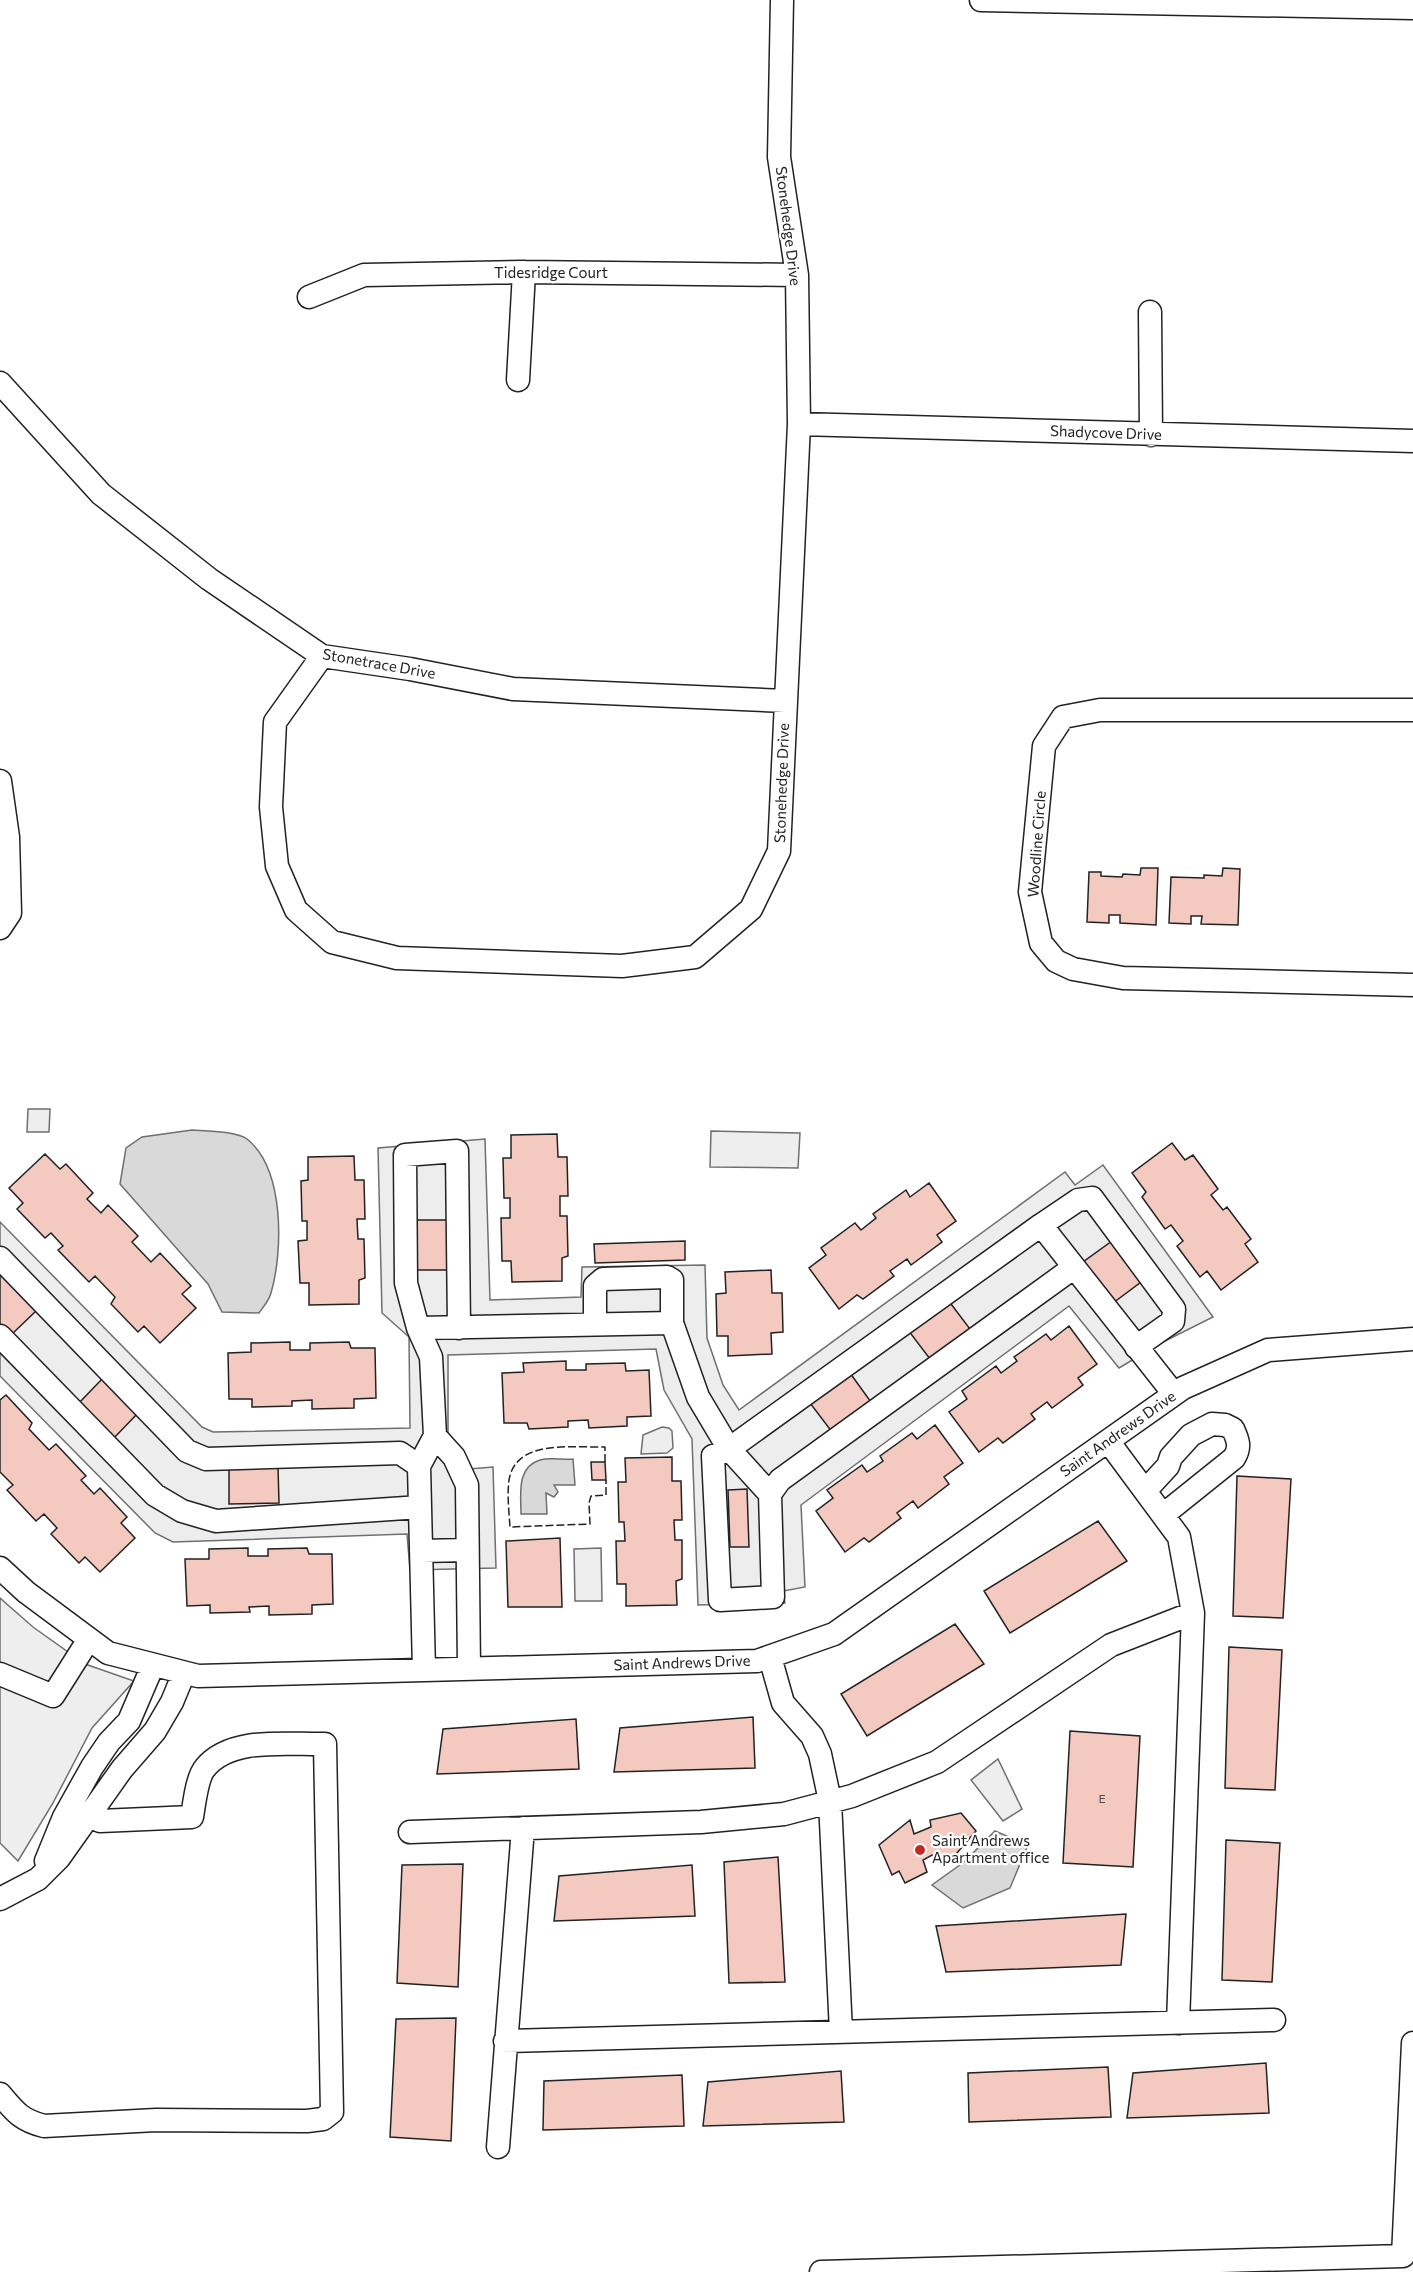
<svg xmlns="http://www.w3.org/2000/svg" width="1413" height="2272" viewBox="0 0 1413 2272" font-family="Commissioner,sans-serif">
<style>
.green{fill:#eee;stroke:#6f6f6f;stroke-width:1.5}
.parking{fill:#ededed;stroke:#6f6f6f;stroke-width:1.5}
.water{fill:#d9d9d9;stroke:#6f6f6f;stroke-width:1.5}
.building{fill:#f3c9c0;stroke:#222;stroke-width:1.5}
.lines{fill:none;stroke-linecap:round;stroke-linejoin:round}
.minor-casing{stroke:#222;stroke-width:25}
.minor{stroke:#fff;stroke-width:22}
.fence{stroke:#222;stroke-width:1.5;stroke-dasharray:8 3;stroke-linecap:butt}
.poi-dot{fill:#c62828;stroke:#fff;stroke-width:2}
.labels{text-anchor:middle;stroke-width:4.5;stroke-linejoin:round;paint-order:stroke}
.number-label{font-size:12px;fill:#564c4a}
.street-label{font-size:15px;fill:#222;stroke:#fff}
.poi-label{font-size:15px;fill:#222;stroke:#fff;text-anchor:start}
</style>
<rect width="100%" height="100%" fill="#fff"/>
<path class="green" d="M 28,1109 L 50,1109 L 49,1132 L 27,1132 Z
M 711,1131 L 800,1133 L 798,1168 L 710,1167 Z
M 662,1427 L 669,1428 L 672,1431 L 673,1448 L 667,1453 L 641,1454 L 643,1435 Z
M 601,1548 L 602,1601 L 575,1601 L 574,1549 Z
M 0,1598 L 33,1627 L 85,1664 L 134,1681 L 92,1728 L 53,1803 L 18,1861 L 0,1843 Z
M 998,1759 L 1022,1809 L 1003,1821 L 971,1780 Z"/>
<path class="parking" d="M 485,1139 L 490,1300 L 581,1297 L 582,1267 L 705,1265 L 707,1338 L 723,1385 L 739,1410 L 1065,1172 L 1075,1185 L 1103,1165 L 1213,1317 L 1161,1343 L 1119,1368 L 1069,1306 L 801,1505 L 805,1587 L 783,1591 L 785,1603 L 698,1605 L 692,1439 L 664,1390 L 656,1349 L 448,1355 L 448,1434 L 469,1469 L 493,1467 L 496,1568 L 410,1570 L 407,1534 L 173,1542 L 155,1533 L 0,1376 L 0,1222 L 202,1427 L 213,1432 L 410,1428 L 409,1337 L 382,1313 L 378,1148 Z"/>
<path class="water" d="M 192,1130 C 206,1131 236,1131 247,1139 C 285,1169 283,1252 271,1293 C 269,1301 263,1307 259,1313 L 222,1312 L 208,1284 L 120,1184 L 126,1148 L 142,1137 Z
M 573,1459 L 575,1485 L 554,1485 L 558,1492 L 554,1497 L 546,1493 L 547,1514 L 521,1514 C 521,1495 516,1467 540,1460 C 549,1457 563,1460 573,1459 Z
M 995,1831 L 1028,1845 L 1010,1888 L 963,1908 L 932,1885 L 964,1862 Z"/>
<path class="building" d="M 1141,868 L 1158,868 L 1156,925 L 1120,923 L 1120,915 L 1109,915 L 1109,923 L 1087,922 L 1089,872 L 1101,872 L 1101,876 L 1122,877 L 1123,874 L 1140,875 Z
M 1223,868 L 1240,869 L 1238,925 L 1201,924 L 1202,916 L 1191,916 L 1191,924 L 1169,923 L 1171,877 L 1204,878 L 1204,875 L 1222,876 Z
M 557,1134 L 558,1157 L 567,1157 L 568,1196 L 560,1196 L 560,1216 L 567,1216 L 568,1256 L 562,1258 L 562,1281 L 512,1282 L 511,1261 L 502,1261 L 501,1218 L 510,1218 L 510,1198 L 504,1198 L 503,1158 L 511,1158 L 511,1135 Z
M 1172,1143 L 1185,1160 L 1193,1155 L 1218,1189 L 1211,1195 L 1223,1210 L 1227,1207 L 1251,1239 L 1245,1244 L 1258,1262 L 1221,1290 L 1207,1271 L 1200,1277 L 1177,1246 L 1183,1241 L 1171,1225 L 1165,1229 L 1142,1197 L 1146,1192 L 1132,1173 Z
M 45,1154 L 60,1169 L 66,1164 L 93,1193 L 87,1199 L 101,1213 L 108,1205 L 138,1236 L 132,1242 L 151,1262 L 160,1253 L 191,1286 L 182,1294 L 196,1308 L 160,1343 L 144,1326 L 138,1332 L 111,1304 L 115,1297 L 95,1276 L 89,1282 L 58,1250 L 63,1246 L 51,1233 L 45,1238 L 17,1209 L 23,1203 L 9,1188 Z
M 354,1156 L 355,1180 L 364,1180 L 365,1219 L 357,1219 L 358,1239 L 364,1239 L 365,1278 L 359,1280 L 359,1304 L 309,1305 L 309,1283 L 300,1283 L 298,1241 L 307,1240 L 307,1221 L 302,1221 L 301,1181 L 308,1180 L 308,1157 Z
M 929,1183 L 956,1221 L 937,1235 L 942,1242 L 911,1265 L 907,1259 L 890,1271 L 894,1276 L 863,1299 L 857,1295 L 839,1309 L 809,1268 L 826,1255 L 821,1248 L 855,1223 L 861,1230 L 876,1218 L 873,1214 L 906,1190 L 910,1197 Z
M 415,1220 L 451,1220 L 451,1270 L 414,1270 Z
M 685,1241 L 685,1260 L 595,1263 L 594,1244 Z
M 1112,1241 L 1141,1282 L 1113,1303 L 1083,1262 Z
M 771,1270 L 772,1293 L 782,1293 L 783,1332 L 771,1333 L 772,1354 L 728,1356 L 728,1336 L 717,1336 L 716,1294 L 726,1293 L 725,1272 Z
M 2,1274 L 37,1310 L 11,1335 L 0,1324 L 0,1276 Z
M 948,1300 L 970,1329 L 930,1359 L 908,1330 Z
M 1069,1326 L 1097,1364 L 1078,1378 L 1083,1385 L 1052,1408 L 1047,1402 L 1031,1414 L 1035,1419 L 1003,1443 L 998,1438 L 979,1452 L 949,1412 L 967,1399 L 962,1391 L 996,1366 L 1001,1373 L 1017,1361 L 1014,1357 L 1046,1334 L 1051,1340 Z
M 290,1342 L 290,1350 L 310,1350 L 310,1343 L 349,1342 L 351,1348 L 375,1348 L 376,1398 L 354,1399 L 354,1408 L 312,1409 L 312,1400 L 292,1401 L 292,1406 L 252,1407 L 252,1399 L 229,1399 L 228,1353 L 251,1352 L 251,1343 Z
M 566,1361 L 566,1370 L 586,1370 L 586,1364 L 625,1363 L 626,1371 L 649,1370 L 651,1416 L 627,1417 L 627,1426 L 589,1428 L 588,1420 L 568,1421 L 568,1427 L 529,1429 L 527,1423 L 504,1423 L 502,1373 L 524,1372 L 523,1363 Z
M 850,1373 L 871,1402 L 832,1432 L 810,1403 Z
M 103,1378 L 138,1413 L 113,1439 L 78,1404 Z
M 6,1395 L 32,1423 L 29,1429 L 49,1450 L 56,1444 L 86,1476 L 81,1480 L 94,1494 L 100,1488 L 127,1517 L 121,1523 L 135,1538 L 100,1572 L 85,1557 L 79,1563 L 51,1534 L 57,1528 L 44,1514 L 36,1521 L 7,1490 L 13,1485 L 0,1472 L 0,1400 Z
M 935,1425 L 963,1463 L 944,1477 L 949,1484 L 918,1508 L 913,1501 L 897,1513 L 901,1518 L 869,1542 L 864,1538 L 845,1552 L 816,1511 L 833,1498 L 827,1490 L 862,1465 L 867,1472 L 883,1461 L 880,1456 L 912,1433 L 917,1439 Z
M 672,1457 L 672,1481 L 681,1481 L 682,1520 L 674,1520 L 675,1540 L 682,1540 L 682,1579 L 676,1581 L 677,1605 L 626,1606 L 626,1584 L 617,1584 L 616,1541 L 625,1541 L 624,1522 L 619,1522 L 618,1482 L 626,1482 L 625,1458 Z
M 591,1462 L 605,1462 L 606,1480 L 592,1480 Z
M 229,1467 L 278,1467 L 279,1503 L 229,1504 Z
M 1237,1476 L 1291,1479 L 1283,1618 L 1233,1616 Z
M 747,1489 L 749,1547 L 730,1547 L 728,1490 Z
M 1098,1521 L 1127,1561 L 1010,1633 L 984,1591 Z
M 560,1538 L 562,1607 L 508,1607 L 506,1541 Z
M 248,1548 L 248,1556 L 268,1556 L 268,1549 L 307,1548 L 309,1554 L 332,1554 L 333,1604 L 312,1605 L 312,1614 L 269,1615 L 269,1606 L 249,1607 L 250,1612 L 210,1613 L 210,1605 L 187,1606 L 185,1559 L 209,1559 L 209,1549 Z
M 955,1624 L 984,1664 L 867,1736 L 841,1694 Z
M 1229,1647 L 1282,1650 L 1275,1790 L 1225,1788 Z
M 753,1717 L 755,1768 L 614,1772 L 620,1728 Z
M 576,1719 L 579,1769 L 437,1774 L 443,1729 Z
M 1070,1731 L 1140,1736 L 1133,1867 L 1063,1863 Z
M 961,1813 L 976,1831 L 956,1854 L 939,1859 L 932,1855 L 923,1860 L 927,1872 L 905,1883 L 899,1871 L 892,1875 L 879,1845 L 910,1820 L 914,1834 L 931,1827 L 930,1820 Z
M 1226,1840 L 1280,1843 L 1272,1982 L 1222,1980 Z
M 778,1857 L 785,1982 L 729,1983 L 724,1862 Z
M 463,1864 L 458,1987 L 397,1983 L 402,1865 Z
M 692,1865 L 695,1916 L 554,1921 L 559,1876 Z
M 1126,1914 L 1121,1965 L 946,1972 L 936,1926 Z
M 456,2018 L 451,2141 L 390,2137 L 396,2019 Z
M 1266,2063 L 1269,2113 L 1127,2118 L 1133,2073 Z
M 1108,2067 L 1111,2117 L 969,2122 L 968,2073 Z
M 841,2071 L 844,2122 L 703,2126 L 708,2082 Z
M 682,2075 L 684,2126 L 543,2130 L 544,2081 Z"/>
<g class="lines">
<defs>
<path id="minor" d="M 981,0 L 1413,8
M 309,297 L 364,275 L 524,272 L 797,275
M 1150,312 L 1151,435
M 518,380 L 524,272
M 0,383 L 101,494 L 209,579 L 322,656 L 410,669 L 513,689 L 785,701
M 799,424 L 1413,441
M 322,656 L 275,722 L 271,807 L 277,866 L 296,910 L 332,942 L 397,958 L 622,966 L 695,957 L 751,909 L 779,851 L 799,424 L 797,275 L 779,157 L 782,0
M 1413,710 L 1100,710 L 1063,717 L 1044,746 L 1030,892 L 1041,943 L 1056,961 L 1073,969 L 1123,978 L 1413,985
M 0,781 L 8,837 L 10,913 L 0,928
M 1041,1225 L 1078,1200 L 1092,1198 L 1174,1309 L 1173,1321 L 1136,1347
M 0,1258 L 187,1451 L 206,1459 L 400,1453 L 419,1466
M 595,1324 L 595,1286 L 603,1279 L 667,1277 L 672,1280 L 672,1323
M 418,1328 L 672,1323 L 698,1397 L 729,1449 L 770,1494 L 773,1597 L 720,1600 L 713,1456 L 729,1449 L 1041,1225 L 1174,1394
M 0,1336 L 155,1495 L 182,1511 L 216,1521 L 420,1507
M 435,1436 L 431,1357 L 418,1328 L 406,1283 L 405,1155 L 457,1151 L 459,1328
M 1108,1441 L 1179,1537 L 1193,1613 L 1178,2023
M 1145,1491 L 1168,1466 L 1171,1457 L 1191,1435 L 1212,1424 L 1225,1425 L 1233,1429 C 1238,1440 1241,1447 1234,1458 L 1163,1515
M 770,1494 L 780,1480 L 1073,1268
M 421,1551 L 467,1550
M 0,1568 L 26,1592 L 108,1653 L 198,1676 L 757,1661 L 834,1634 L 1183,1388 L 1268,1350 L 1413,1339
M 770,1657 L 783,1703 L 812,1736 L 820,1754 L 830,1801 L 841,2032
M 424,1670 L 419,1466 L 435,1436 L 454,1457 L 467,1485 L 469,1669
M 0,1674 L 53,1696 L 89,1639
M 410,1832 L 701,1822 L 784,1814 L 852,1796 L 937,1762 L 1111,1645 L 1193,1613
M 46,1861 L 64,1817 L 92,1767 L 109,1742 L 129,1721 L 153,1665
M 0,1899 L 38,1879 L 59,1858 L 122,1769 L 155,1731 L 172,1702 L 184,1673
M 505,2041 L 1274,2020
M 0,2094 C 15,2112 21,2120 44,2126 L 156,2120 L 307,2121 L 323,2119 L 332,2112 L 325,1744 C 288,1745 231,1736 205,1768 C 197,1777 194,1805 192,1817 L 100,1821 L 70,1807
M 498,2147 L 523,1828
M 821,2272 L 1403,2256 L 1413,2043"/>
</defs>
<use href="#minor" class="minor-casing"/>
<use href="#minor" class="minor"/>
<path class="fence" d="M 605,1462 L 605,1447 C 574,1448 516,1438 509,1480 C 507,1495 509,1512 510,1527 L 590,1524 L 589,1503 L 591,1496 L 606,1495 L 606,1480"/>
</g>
<circle class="poi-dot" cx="920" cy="1850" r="6"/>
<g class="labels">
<g class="number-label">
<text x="1102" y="1803">E</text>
</g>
<g class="street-label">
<text transform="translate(788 226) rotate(83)" y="5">Stonehedge Drive</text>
<text x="551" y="278">Tidesridge Court</text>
<text transform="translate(1106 433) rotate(2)" y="5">Shadycove Drive</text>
<text transform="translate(379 664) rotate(10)" y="5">Stonetrace Drive</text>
<text transform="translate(782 783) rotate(-88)" y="5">Stonehedge Drive</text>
<text transform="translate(1037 844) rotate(-86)" y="5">Woodline Circle</text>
<text transform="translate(1118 1434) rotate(-35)" y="5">Saint Andrews Drive</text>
<text transform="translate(682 1663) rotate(-2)" y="5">Saint Andrews Drive</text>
</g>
<g class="poi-label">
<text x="932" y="1846">Saint Andrews<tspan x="932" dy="17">Apartment office</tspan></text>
</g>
</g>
</svg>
